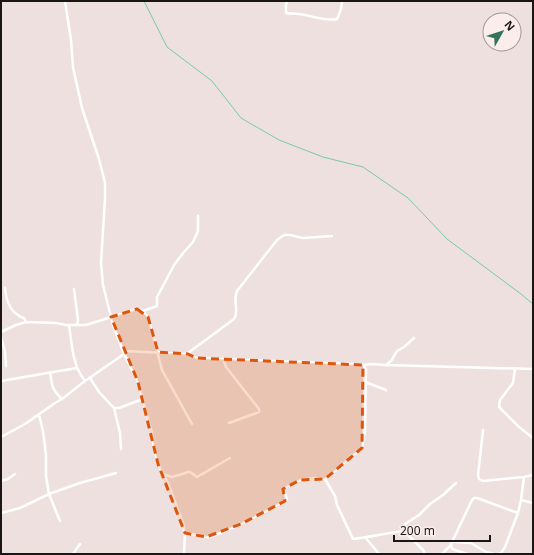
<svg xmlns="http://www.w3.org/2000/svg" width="534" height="555" viewBox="0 0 534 555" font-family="'Noto Sans',sans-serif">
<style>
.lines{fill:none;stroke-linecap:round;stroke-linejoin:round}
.stream{stroke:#78caad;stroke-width:1}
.street{stroke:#fff;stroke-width:2.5}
.marked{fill:#de560c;fill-opacity:0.2;stroke:#de560c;stroke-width:3;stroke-dasharray:8 5;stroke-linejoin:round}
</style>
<rect width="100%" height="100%" fill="#eee0de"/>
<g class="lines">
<path class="stream" d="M 144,1 L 167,47 L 212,81 L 241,118 L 279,140 L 323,157 L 363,167 L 408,198 L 447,239 L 521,294 L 533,304"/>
<path class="street" d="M 65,1 L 71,40 L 73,67 L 76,81 L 82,108 L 99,159 L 105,183 L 105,199 L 101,263 L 103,285 L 113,325 L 124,354 L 138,382 L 152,433 L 154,450 L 158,464 L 168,483 L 183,523 L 185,533 L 184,554
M 287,1 L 286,5 L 286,13 C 291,14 295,13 299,14 C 310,15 326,22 337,19 C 340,13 342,7 342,1
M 5,288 C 6,298 9,310 18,315 C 20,317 22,317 24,318 L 26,322
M 74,289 L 78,320 L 77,325
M 143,311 L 157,306 L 157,297 L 163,286 L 174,265 L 184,252 L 193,242 L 198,231 L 198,216
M 69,325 C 72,344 72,365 85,381
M 1,332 L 16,325 L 26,322 L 56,323 L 66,325 L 86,325 L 137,309 L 143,311 L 148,317 L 162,370 L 192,424
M 1,337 L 5,352 L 6,366
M 123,351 L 188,354 L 196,358 L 353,364 L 363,365 L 366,369 L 365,430 L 362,448 L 361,450 L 351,456 L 338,469 L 325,479 L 315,478 L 300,480 L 286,487 L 284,489 L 287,499 L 285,501 L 241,524 L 211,537 L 206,537 L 199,535 L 185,533
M 188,353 L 234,319 C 240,310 232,303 237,291 L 277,240 L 284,235 L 290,235 L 303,238 L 332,236
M 223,359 L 226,367 L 259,409 L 259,412 L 229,423
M 363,365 L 372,364 L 385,365 L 533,369
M 386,365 L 391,361 L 397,351 L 404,347 L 414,338
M 515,369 L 513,383 L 500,400 L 499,407 L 519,427 L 533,438
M 50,372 C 52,386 52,390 62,399
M 90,378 L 99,392 L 114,408 L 119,408 L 143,399
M 1,381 L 77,368
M 365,382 L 386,390
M 114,408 L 120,433 L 121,449
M 39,415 L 43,431 L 46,455 L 46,476 L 49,494 L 60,521
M 483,430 L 478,475 L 479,479 L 483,481 L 524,477 L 533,475
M 1,437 L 25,424 L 55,403 L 62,399 L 85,381 L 124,354
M 163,474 L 172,477 L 179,475 L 188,472 L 190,472 L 197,477 L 230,458
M 325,479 L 335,496 L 337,505 L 353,539 C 370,537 387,533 404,531
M 1,481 L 8,479 L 15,474
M 521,500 L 533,503
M 1,513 L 20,508 L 49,494 L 80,483 L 116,473
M 404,531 L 405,524 L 419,515 L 430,504 L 443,495 L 456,483
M 404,531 L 423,550 L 425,554
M 366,538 L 379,554
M 453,540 L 455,542 L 471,543 L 486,552 L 494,554
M 73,554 L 80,544
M 442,554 L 451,545
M 467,554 L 452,549 L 451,544 L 472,500 L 474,498 L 477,498 L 518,513
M 498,554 L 501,553 L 505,547 L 518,513 L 521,500 L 524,477"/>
</g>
<path class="marked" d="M 137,309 L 148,317 L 158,352 L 188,354 L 196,358 L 363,365 L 362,448 L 325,479 L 300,480 L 283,489 L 285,501 L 241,524 L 206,537 L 185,533 L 158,464 L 138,382 L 111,317 Z"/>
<rect width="534" height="555" fill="none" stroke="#1b1615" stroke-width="4"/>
<g transform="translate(502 32) rotate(51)"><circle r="19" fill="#fbedeb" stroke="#a19795"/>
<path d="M0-3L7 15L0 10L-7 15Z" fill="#36735e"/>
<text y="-6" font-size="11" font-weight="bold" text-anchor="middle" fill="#1b1615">N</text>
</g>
<path d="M394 535v6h96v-6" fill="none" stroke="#1b1615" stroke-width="2"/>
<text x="400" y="535" font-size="12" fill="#1b1615" stroke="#fbedeb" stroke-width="3" paint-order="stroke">200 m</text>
</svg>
